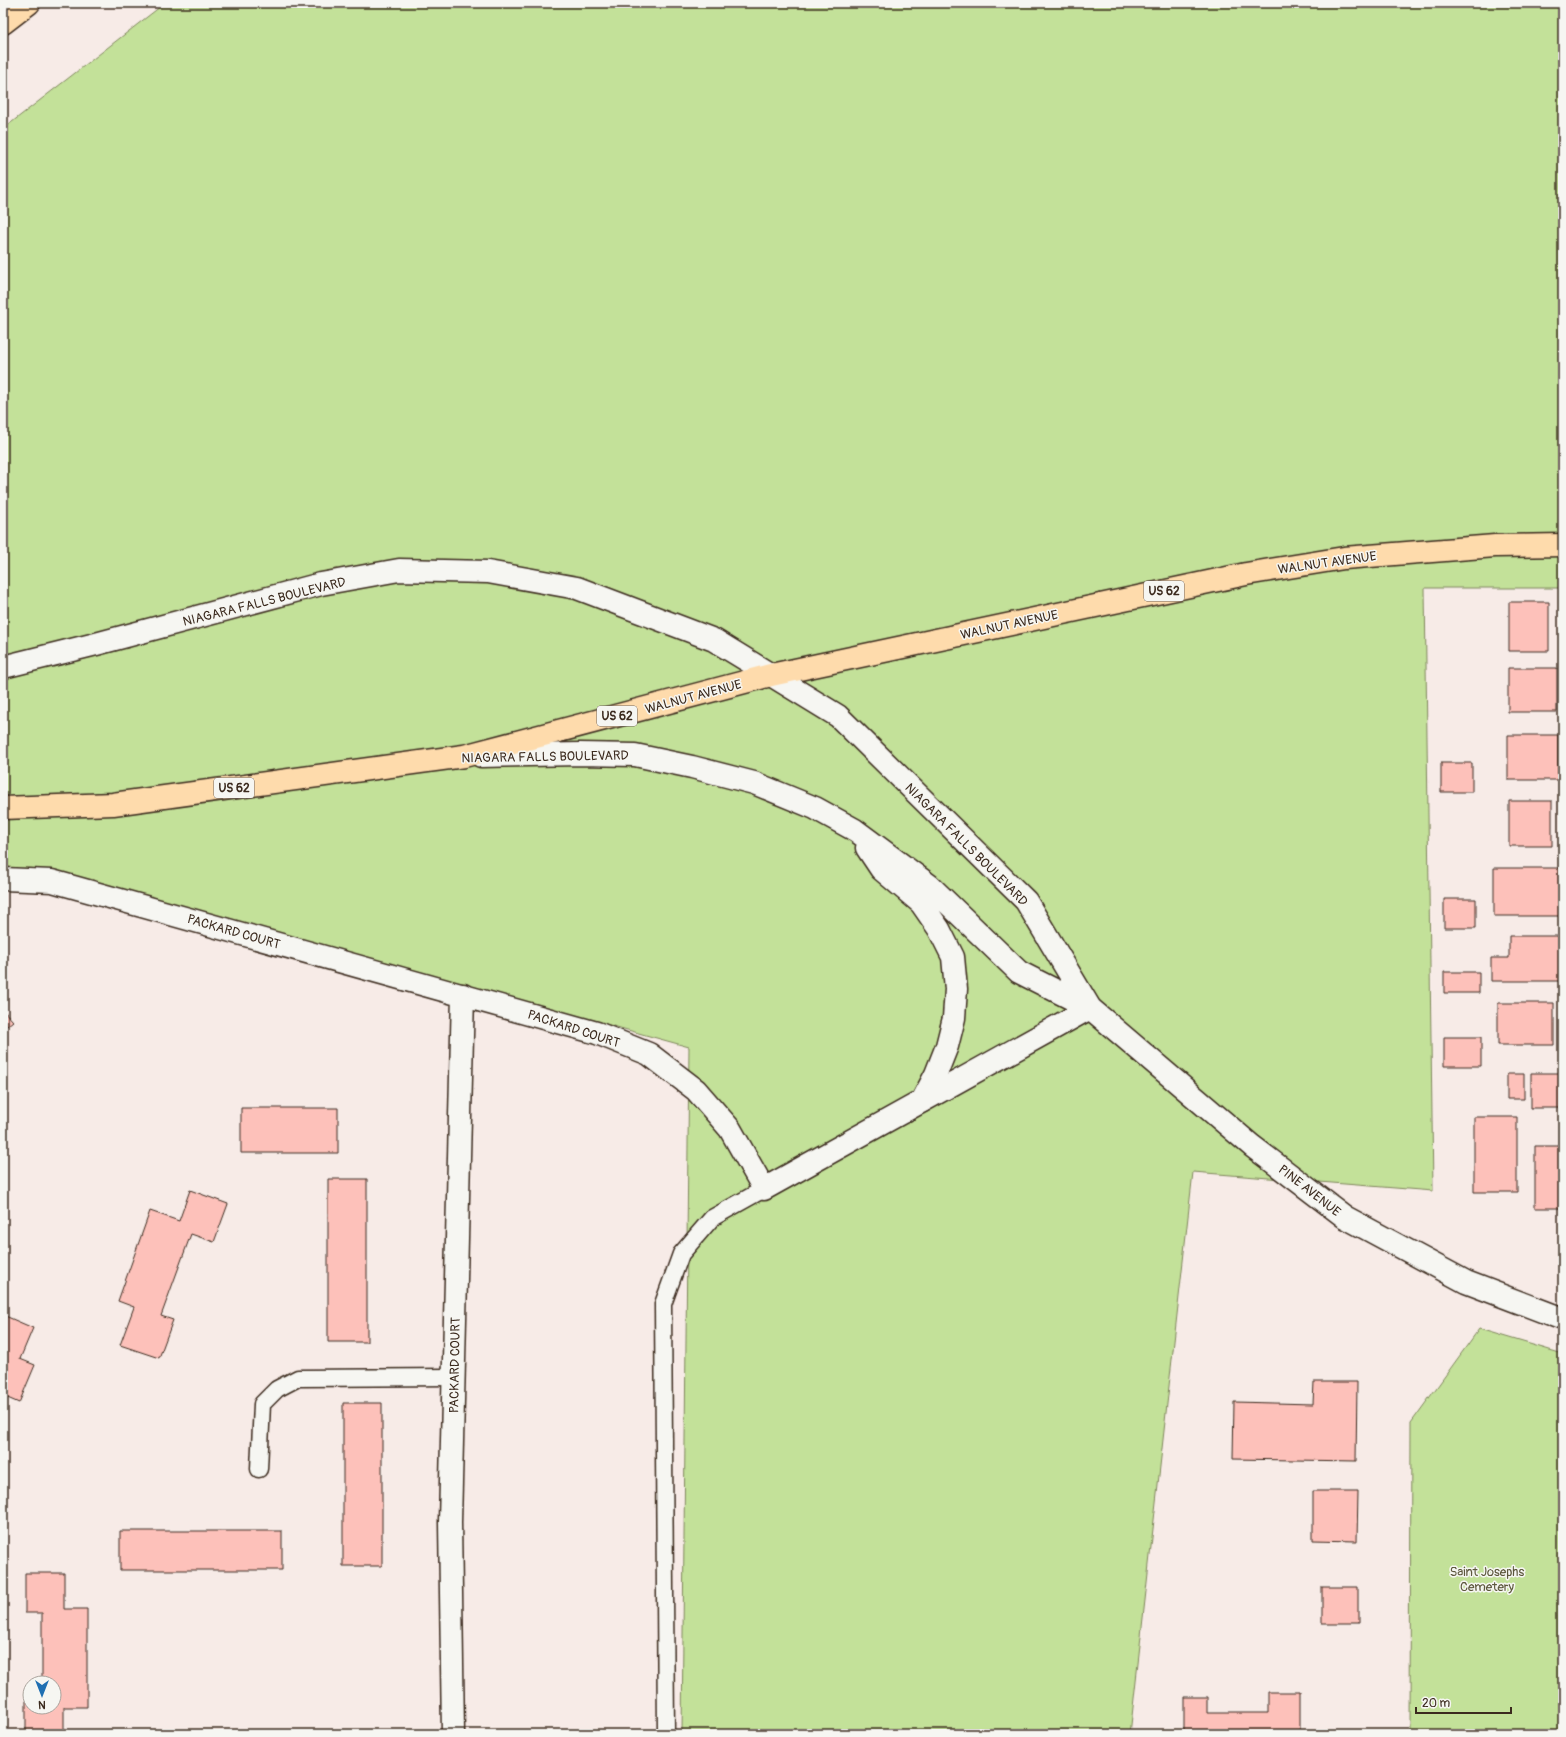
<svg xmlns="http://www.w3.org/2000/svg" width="1566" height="1737" viewBox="0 0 1566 1737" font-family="Pangolin,sans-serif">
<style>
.green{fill:#c3e199;stroke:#7f865c}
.building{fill:#fdc1ba;stroke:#3b2a1e}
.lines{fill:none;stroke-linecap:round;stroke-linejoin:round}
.service-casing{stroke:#3b2a1e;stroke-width:19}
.minor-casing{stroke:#3b2a1e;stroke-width:25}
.secondary-casing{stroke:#3b2a1e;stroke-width:25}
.primary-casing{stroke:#3b2a1e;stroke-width:25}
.service{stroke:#f6f6f2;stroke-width:16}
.minor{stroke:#f6f6f2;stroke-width:22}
.secondary{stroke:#f6f6f2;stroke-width:22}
.primary{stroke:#fedbac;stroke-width:22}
.labels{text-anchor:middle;stroke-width:3;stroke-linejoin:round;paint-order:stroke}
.shield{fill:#f6f6f2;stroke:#73675e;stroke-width:1}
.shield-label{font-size:12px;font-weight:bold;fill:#3b2a1e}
.street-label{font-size:13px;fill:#3b2a1e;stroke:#f6f6f2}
.park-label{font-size:13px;fill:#5d583d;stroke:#f6f6f2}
</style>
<rect width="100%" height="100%" fill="#f7ebe7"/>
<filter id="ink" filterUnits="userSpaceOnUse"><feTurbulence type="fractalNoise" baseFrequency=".025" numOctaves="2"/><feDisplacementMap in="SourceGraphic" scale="8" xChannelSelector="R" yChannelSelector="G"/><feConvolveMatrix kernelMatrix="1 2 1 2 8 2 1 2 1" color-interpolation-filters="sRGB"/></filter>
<g filter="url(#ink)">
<path class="green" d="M 165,3 L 1563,3 L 1563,588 L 1425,588 L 1433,1191 L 1193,1172 L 1130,1734 L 682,1734 L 689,1047 L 49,870 L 3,868 L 3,129 Z
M 1479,1329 L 1563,1354 L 1563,1734 L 1410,1734 L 1411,1423 Z"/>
<path class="building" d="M 1509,602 L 1549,602 L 1549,651 L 1509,651 Z
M 1508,668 L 1557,668 L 1557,712 L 1508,712 Z
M 1508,735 L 1558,735 L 1558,780 L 1508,780 Z
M 1441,763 L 1472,763 L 1472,792 L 1441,792 Z
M 1509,801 L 1552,801 L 1552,846 L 1509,846 Z
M 1494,868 L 1560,868 L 1560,916 L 1494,916 Z
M 1444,899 L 1476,899 L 1476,928 L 1444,928 Z
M 1509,936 L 1560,936 L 1560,981 L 1491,981 L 1491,958 L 1509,958 Z
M 1444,972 L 1479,972 L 1479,993 L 1444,993 Z
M 1498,1003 L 1554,1003 L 1554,1045 L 1498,1045 Z
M 3,1010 L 13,1021 L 3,1029 Z
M 1444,1037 L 1481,1037 L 1481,1066 L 1444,1066 Z
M 1531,1073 L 1563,1073 L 1563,1108 L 1531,1108 Z
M 1507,1074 L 1524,1074 L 1524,1099 L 1507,1099 Z
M 241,1108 L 338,1108 L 338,1153 L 241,1153 Z
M 1474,1117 L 1517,1117 L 1517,1192 L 1474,1192 Z
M 1535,1146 L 1563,1146 L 1563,1208 L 1535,1208 Z
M 328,1179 L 367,1179 L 367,1342 L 328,1342 Z
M 190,1190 L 228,1204 L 214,1242 L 191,1234 L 161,1316 L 173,1320 L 159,1358 L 120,1345 L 134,1307 L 118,1301 L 150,1211 L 179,1221 Z
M 3,1315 L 33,1328 L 20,1359 L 35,1365 L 19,1403 L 3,1396 Z
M 1314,1382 L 1357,1382 L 1356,1461 L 1233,1459 L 1234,1402 L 1313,1404 Z
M 343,1403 L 382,1403 L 382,1566 L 343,1566 Z
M 1313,1491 L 1358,1491 L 1357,1541 L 1313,1540 Z
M 120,1531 L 282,1531 L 282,1570 L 120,1570 Z
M 25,1573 L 64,1573 L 64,1609 L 87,1609 L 87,1707 L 64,1707 L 64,1734 L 26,1734 L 26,1701 L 30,1701 L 30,1707 L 54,1707 L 54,1683 L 42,1683 L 42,1613 L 25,1613 Z
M 1322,1587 L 1358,1587 L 1358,1624 L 1322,1624 Z
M 1268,1692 L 1300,1692 L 1300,1734 L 1184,1734 L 1184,1697 L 1208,1697 L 1208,1713 L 1268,1713 Z"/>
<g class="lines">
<defs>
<path id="service" d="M 259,1469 L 262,1404 L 277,1389 L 298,1378 L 454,1377
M 666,1734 L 663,1304 L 681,1254 L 712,1218 L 764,1189"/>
<path id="minor" d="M 3,879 L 52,881 L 597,1033 L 649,1054 L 696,1090 L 730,1129 L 764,1189 L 1090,1008
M 453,1734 L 450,1522 L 463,995"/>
<path id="secondary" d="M 3,667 L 96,644 L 321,584 L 399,570 L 488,572 L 577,588 L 714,640 L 838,716 L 1026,901 L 1090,1008
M 481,756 L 580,754 L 635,755 L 692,767 L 754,783 L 815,808 L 855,830 L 929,885 L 1019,972 L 1090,1008 L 1252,1146 L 1345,1217 L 1466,1282 L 1563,1319
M 867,848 L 881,869 L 921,903 L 939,929 L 953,957 L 956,989 L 954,1018 L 947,1046 L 936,1074 L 922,1101"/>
<path id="primary" d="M 3,23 L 29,3
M 3,808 L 113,804 L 464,756 L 771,675 L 1246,574 L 1344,558 L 1495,546 L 1563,545"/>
</defs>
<use href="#service" class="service-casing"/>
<use href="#minor" class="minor-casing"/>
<use href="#secondary" class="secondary-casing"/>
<use href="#primary" class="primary-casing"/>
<use href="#service" class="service"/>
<use href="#minor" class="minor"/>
<use href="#secondary" class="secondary"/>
<use href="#primary" class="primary"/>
</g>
</g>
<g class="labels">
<g class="shield">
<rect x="1144" y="581" width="40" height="20" rx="3"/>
<rect x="597" y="706" width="40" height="20" rx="3"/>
<rect x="214" y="778" width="40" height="20" rx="3"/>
</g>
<g class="shield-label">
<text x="1164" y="595">US 62</text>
<text x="617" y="720">US 62</text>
<text x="234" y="792">US 62</text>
</g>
<g class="street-label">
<text transform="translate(1327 562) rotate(-8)" y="5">WALNUT AVENUE</text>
<text transform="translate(264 601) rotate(-14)" y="5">NIAGARA FALLS BOULEVARD</text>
<text transform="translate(1009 624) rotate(-12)" y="5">WALNUT AVENUE</text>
<text transform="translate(693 696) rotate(-15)" y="5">WALNUT AVENUE</text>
<text transform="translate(545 756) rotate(-1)" y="5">NIAGARA FALLS BOULEVARD</text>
<text transform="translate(967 844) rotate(45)" y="5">NIAGARA FALLS BOULEVARD</text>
<text transform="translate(234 931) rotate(16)" y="5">PACKARD COURT</text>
<text transform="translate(574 1028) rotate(18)" y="5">PACKARD COURT</text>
<text transform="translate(1310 1190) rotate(38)" y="5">PINE AVENUE</text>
<text transform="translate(454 1365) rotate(-89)" y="5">PACKARD COURT</text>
</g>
<g class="park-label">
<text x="1487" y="1576">Saint Josephs<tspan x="1487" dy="15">Cemetery</tspan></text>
</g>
</g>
<rect width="1566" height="1737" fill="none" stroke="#f6f6f2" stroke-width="16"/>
<rect x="8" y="8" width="1550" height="1721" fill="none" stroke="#3b2a1e" stroke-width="1.5" filter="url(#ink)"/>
<g transform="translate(42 1695) rotate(180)"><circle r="19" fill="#f6f6f2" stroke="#aba49d"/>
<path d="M0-3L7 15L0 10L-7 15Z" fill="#1f6fb2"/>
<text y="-6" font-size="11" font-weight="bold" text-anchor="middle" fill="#3b2a1e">N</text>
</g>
<path d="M1416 1707v6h95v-6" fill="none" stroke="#3b2a1e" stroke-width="2"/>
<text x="1422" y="1707" font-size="12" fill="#3b2a1e" stroke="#f6f6f2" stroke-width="3" paint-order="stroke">20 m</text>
</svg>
